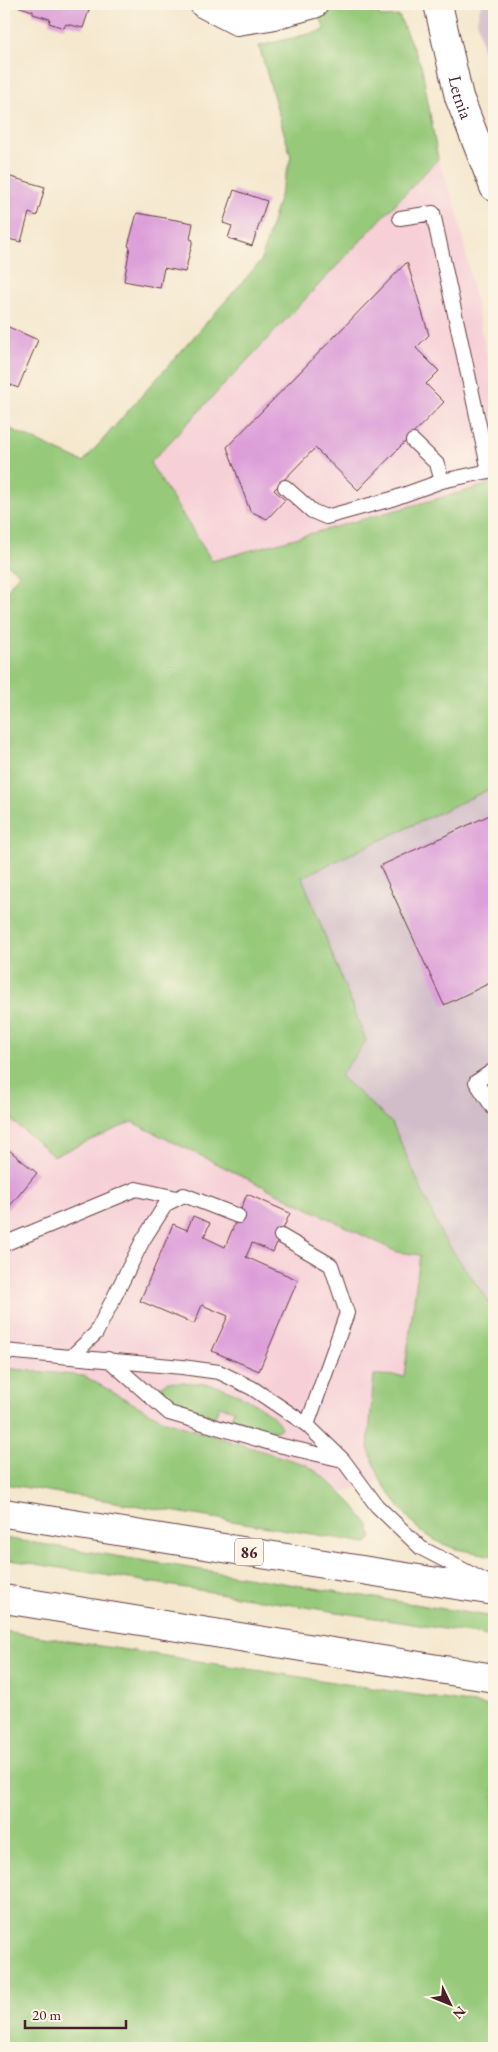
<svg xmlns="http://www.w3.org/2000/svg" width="498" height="2052" viewBox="0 0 498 2052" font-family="'EB Garamond',serif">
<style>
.built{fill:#f6cfd7}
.industrial{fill:#d1bdc9}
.green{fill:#96c97a;stroke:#707452}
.building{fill:#dc9dd9}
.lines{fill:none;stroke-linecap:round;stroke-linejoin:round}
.service-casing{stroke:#643d43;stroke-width:16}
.minor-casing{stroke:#643d43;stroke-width:30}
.primary-casing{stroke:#643d43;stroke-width:30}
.service{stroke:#fff;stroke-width:14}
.minor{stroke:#fff;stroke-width:28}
.primary{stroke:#fff;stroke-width:28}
.labels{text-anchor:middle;stroke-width:4;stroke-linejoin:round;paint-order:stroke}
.shield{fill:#fcf5e5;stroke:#7f5f63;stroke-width:1}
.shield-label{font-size:16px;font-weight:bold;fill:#4a1f2b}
.street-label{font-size:18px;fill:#4a1f2b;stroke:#fcf5e5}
</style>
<rect width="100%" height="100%" fill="#fcf5e5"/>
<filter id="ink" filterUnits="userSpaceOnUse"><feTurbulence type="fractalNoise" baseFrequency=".02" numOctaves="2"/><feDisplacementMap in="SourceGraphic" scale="10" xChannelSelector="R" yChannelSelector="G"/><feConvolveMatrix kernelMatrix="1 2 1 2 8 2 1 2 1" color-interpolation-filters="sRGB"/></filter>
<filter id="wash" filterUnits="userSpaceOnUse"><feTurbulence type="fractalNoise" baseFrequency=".0096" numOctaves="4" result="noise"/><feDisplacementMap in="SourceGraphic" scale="20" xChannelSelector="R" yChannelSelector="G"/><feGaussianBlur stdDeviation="1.12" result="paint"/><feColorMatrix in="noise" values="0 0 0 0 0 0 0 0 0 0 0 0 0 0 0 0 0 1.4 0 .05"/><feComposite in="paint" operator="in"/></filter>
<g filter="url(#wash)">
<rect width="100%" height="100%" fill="#f4e7cd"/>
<path class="built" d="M 438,159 L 456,206 L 494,391 L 494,483 L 212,561 L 150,463 Z
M 4,1114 L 54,1156 L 132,1122 L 397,1252 L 420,1255 L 404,1376 L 374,1375 L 368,1448 L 381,1481 L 338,1493 L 4,1446 Z"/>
<path class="industrial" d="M 481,4 L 494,4 L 494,93 L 488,76 L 477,20 Z
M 494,787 L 494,1322 L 489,1302 L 442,1236 L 392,1123 L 339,1076 L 302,876 Z"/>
<path class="green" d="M 315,4 L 375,4 L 380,17 L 399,16 L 422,68 L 438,159 L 150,463 L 212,561 L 494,483 L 494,787 L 302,877 L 366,1041 L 340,1076 L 392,1123 L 442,1236 L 489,1302 L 494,1322 L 494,1556 L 456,1549 L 440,1543 L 420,1531 L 400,1508 L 381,1481 L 368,1448 L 374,1375 L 404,1376 L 420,1255 L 397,1252 L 132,1122 L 54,1156 L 4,1114 L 4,595 L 19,573 L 4,562 L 4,426 L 83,462 L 261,261 L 291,157 L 259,46 L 325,30 Z
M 4,1368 L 84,1376 L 165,1421 L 307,1465 L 329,1481 L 352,1504 L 369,1525 L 372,1538 L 367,1543 L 4,1484 Z
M 168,1382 C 186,1383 203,1382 220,1387 C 234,1391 279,1414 281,1428 L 277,1431 L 255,1429 L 229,1423 L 234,1410 L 219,1406 L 215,1417 L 168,1402 C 163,1398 159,1395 159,1387 Z
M 4,1538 L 494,1617 L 494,1637 L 4,1559 Z
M 4,1631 L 494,1707 L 494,2048 L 4,2048 Z"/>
<g id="blocks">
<path class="building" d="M 18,4 L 91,4 L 83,28 L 66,24 L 64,28 L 49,23 L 50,19 L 33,14 L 33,11 L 17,6 Z
M 4,175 L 45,187 L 37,216 L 29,213 L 21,242 L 4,238 Z
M 234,190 L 267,201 L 252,246 L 228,238 L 232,226 L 223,223 Z
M 137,213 L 193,223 L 190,239 L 193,240 L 185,272 L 164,268 L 160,288 L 124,281 L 130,247 L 128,246 Z
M 407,262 L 429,335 L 416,348 L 439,371 L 426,384 L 444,402 L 358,490 L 315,448 L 274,490 L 285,500 L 267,519 L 250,511 L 227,447 Z
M 4,325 L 38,340 L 18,388 L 4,382 Z
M 494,813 L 494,981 L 444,1005 L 380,866 Z
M 4,1146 L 37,1173 L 4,1213 Z
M 247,1194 L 290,1213 L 273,1252 L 252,1243 L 246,1257 L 298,1280 L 259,1371 L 212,1351 L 228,1316 L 202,1305 L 194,1324 L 140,1301 L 173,1224 L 187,1230 L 193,1216 L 210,1223 L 204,1237 L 225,1247 Z"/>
</g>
</g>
<g filter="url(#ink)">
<use href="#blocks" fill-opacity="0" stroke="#643d43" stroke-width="1"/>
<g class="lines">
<defs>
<path id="service" d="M 400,218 L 433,213 L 489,471
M 413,441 L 437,464 L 442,481
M 285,487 L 312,511 L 326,517 L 392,499 L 442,481 L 494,470
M 494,1070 L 476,1082 L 494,1109
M 281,1236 L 331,1265 L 347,1313 L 307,1425
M 4,1244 L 136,1189 L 177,1198
M 4,1351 L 182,1367 L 219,1372 L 252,1388 L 307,1425 L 343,1460 L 377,1506 L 421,1548 L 487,1582
M 71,1357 L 96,1333 L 143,1240 L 166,1204 L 184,1195 L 238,1216
M 108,1359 L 169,1413 L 274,1444 L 343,1460"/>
<g id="minor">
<path d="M 204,4 L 237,21 L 270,16 L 314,4"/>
<path id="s1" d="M 438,4 L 459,97 L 494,187"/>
</g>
<path id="primary" d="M 4,1513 L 494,1591
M 4,1599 L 494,1678"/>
</defs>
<use href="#service" class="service-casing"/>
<use href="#minor" class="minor-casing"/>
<use href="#primary" class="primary-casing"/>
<use href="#service" class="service"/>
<use href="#minor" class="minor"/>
<use href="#primary" class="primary"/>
</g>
</g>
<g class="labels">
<rect class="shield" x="235" y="1538.5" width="28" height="27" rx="4"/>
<g class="shield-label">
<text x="249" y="1558">86</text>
</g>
<g class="street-label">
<text dy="6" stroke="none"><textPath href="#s1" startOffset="96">Letnia</textPath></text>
</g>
</g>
<rect width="498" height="2052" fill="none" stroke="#fcf5e5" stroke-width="20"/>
<g transform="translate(450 2004) rotate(133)" stroke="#fcf5e5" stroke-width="4" paint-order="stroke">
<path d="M0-4L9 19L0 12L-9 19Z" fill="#4a1f2b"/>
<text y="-8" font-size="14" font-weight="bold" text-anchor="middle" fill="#4a1f2b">N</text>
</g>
<path d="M25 2020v8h101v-8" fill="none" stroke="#4a1f2b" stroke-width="2.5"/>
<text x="32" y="2020" font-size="15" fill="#4a1f2b" stroke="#fcf5e5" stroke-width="4" paint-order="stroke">20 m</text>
</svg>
